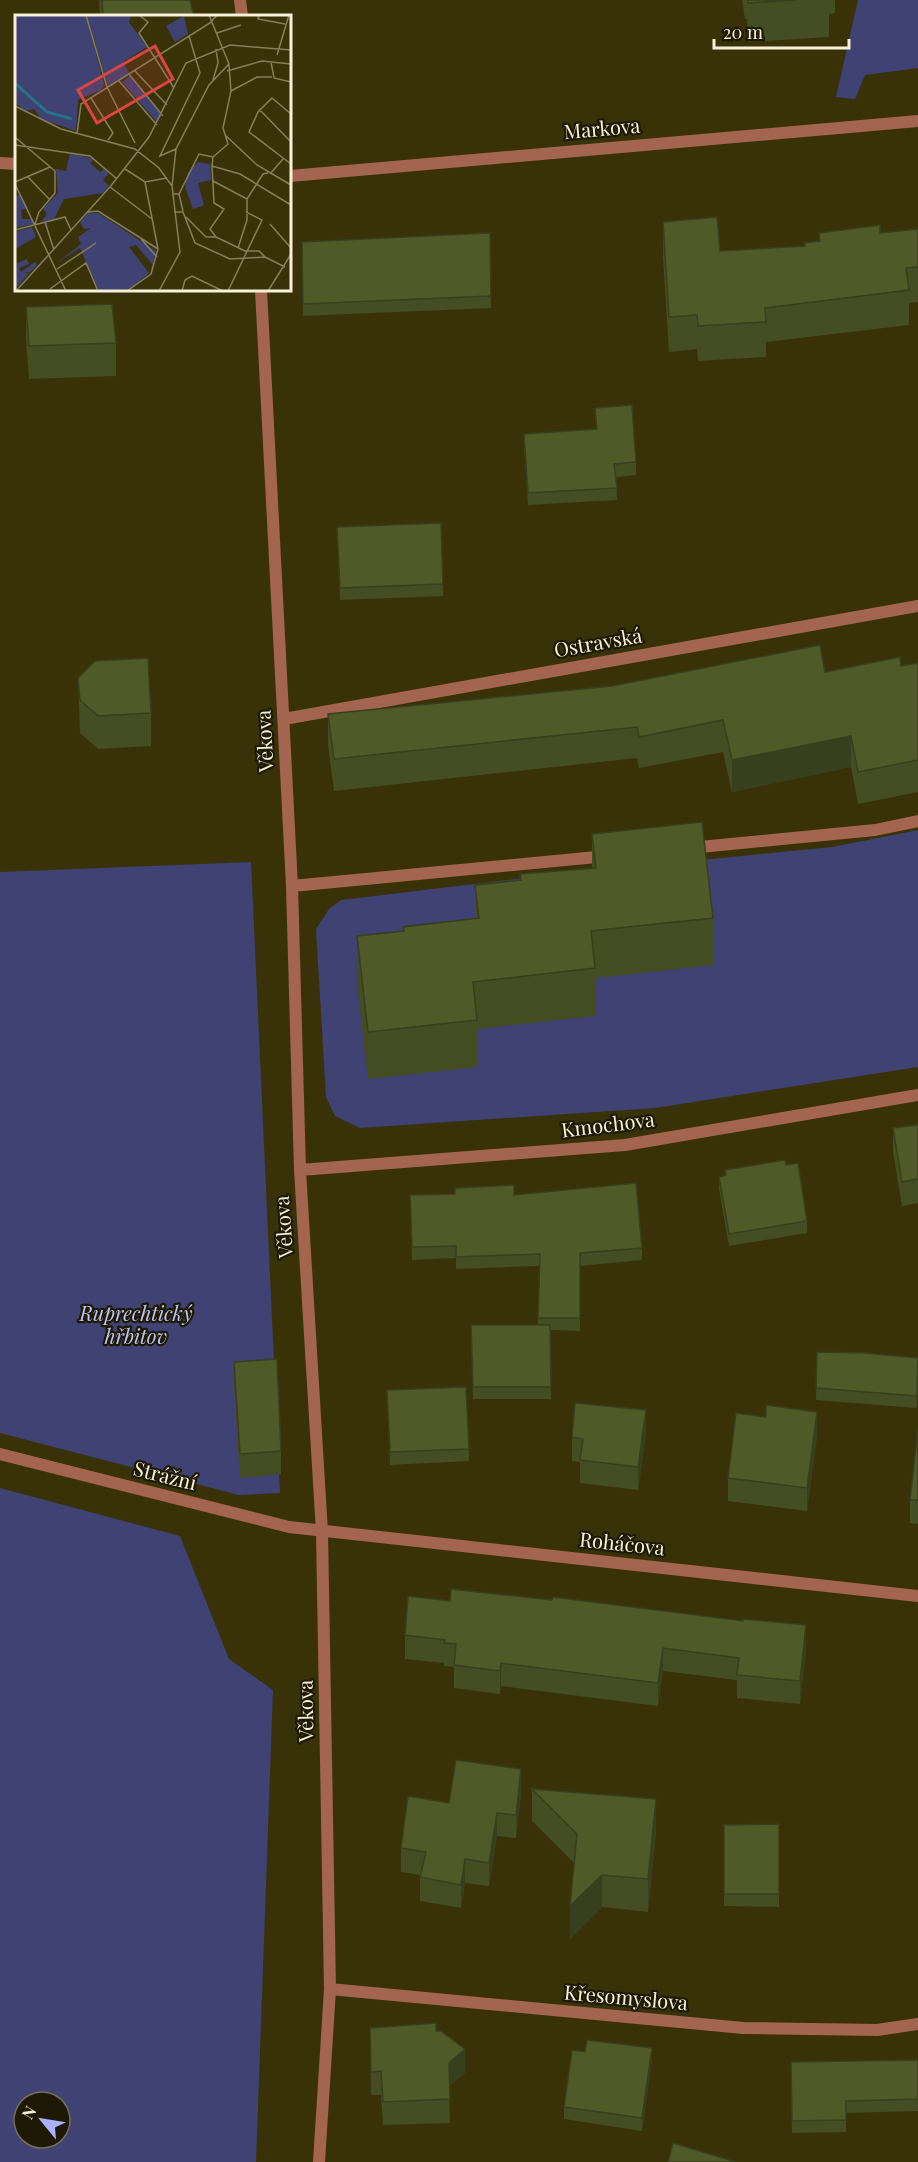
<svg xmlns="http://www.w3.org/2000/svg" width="918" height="2162" viewBox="0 0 918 2162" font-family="'Playfair Display',serif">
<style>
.green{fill:#3f4273;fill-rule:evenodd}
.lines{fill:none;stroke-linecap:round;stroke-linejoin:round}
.street{stroke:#a46550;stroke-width:12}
.wall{fill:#454d23}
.shaded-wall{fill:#383f1d}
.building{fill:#505a29;stroke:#383f1d;stroke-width:1.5}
.labels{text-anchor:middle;stroke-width:4.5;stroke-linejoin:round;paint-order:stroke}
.street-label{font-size:20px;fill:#f7f2d7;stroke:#1d1905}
.park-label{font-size:20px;font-style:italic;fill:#bfc5f4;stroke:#1d1905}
.inset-river{fill:none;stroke:#267489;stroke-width:3}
.inset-road{fill:none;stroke:#857f5b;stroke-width:1.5}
.view{fill:#db4642;fill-opacity:0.15;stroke:#db4642;stroke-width:3}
.inset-edge{fill:none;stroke:#f7f2d7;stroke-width:3}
</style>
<rect width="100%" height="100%" fill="#393208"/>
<path class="green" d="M 858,0 L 918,0 L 918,68 L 865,75 L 855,99 L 836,97 Z
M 918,830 L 918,1067 L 655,1108 L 360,1128 L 335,1116 L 326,1097 L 316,929 L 329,909 L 341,900 L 541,876 L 832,847 Z
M 251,862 L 280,1493 L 239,1495 L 0,1433 L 0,872 Z
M 0,1488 L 180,1536 L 229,1659 L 273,1690 L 256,2162 L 0,2162 ZM 24,2102 L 60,2102 L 60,2138 L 24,2138 Z"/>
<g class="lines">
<path class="street" d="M 240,0 L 242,16
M 0,163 L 16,164
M 290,176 L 918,121
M 261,290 L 292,886 L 300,1170 L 322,1532 L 330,1989 L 319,2162
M 284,719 L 918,606
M 690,848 L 875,830 L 918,821
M 292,886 L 607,856
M 300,1170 L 625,1145 L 918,1095
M 0,1454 L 289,1527 L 918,1596
M 330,1989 L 743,2028 L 877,2030 L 918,2024"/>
</g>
<path class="wall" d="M 99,0 L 190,0 L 194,16 L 100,16 Z
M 742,0 L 835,0 L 835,13 L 829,14 L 829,37 L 748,42 L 747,19 L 745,19 Z
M 663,222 L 720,251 L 804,246 L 804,243 L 819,241 L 819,233 L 880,233 L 918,229 L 918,302 L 909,303 L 909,325 L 766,342 L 766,357 L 698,361 L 697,349 L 669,352 L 663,257 Z
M 490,233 L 491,308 L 303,316 L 302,242 Z
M 26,307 L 116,343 L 116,376 L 29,379 L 26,340 Z
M 595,408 L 636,462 L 636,475 L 616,477 L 617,500 L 528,505 L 524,447 L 524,434 L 596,429 Z
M 337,527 L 443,584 L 443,596 L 340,600 Z
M 918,663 L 918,792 L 858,804 L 851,767 L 732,792 L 723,752 L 639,768 L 637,758 L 334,791 L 328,745 L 328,714 L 901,666 Z
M 78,678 L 151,713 L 151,746 L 98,749 L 80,733 Z
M 592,834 L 713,918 L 713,965 L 595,978 L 595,1016 L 477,1029 L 477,1067 L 368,1079 L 357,984 L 357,936 L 403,931 L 403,927 L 475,919 L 475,885 L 520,880 L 592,868 Z
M 918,1125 L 918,1203 L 902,1206 L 893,1152 L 893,1128 Z
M 786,1165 L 807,1221 L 807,1233 L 729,1246 L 719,1189 L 719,1177 L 725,1175 L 725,1170 Z
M 410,1195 L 514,1195 L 642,1248 L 642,1260 L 580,1266 L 580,1331 L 550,1330 L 551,1399 L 473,1399 L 471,1338 L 538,1325 L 539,1266 L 456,1269 L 456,1258 L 412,1260 Z
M 817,1352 L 918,1358 L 917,1408 L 816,1400 Z
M 234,1362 L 281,1451 L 281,1474 L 240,1478 L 234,1385 Z
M 387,1390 L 469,1449 L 469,1461 L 390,1465 Z
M 918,1429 L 918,1524 L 910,1523 L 910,1500 Z
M 646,1434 L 638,1490 L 580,1483 L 580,1462 L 572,1461 L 572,1437 Z
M 817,1436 L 807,1511 L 728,1501 L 728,1478 Z
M 405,1635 L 806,1648 L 800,1704 L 737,1698 L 737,1680 L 663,1671 L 658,1706 L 501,1686 L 500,1694 L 454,1688 L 454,1667 L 444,1666 L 444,1663 L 405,1659 Z
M 532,1789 L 656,1832 L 648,1912 L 602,1907 L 570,1939 L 574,1863 L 532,1821 Z
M 521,1793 L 516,1838 L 497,1836 L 489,1886 L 465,1883 L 461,1908 L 420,1901 L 420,1875 L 401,1872 L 401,1848 L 449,1803 Z
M 779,1824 L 779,1907 L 724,1906 L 724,1825 Z
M 370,2028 L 436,2031 L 465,2073 L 449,2086 L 450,2123 L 383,2125 L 381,2095 L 371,2095 Z
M 652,2060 L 642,2131 L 564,2119 L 564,2107 Z
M 918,2060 L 918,2111 L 846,2113 L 846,2132 L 792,2133 L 791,2062 Z"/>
<path class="shaded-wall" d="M 851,736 L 851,767 L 732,792 L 732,760 Z
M 646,1410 L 646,1434 L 638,1490 L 638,1467 Z
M 817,1412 L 817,1436 L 807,1511 L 807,1488 Z
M 806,1625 L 806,1648 L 800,1704 L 800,1681 Z
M 663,1648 L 663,1671 L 658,1706 L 658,1683 Z
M 501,1663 L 501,1686 L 500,1694 L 500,1671 Z
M 521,1769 L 521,1793 L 516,1838 L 516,1815 Z
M 656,1799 L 656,1832 L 648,1912 L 648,1879 Z
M 497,1813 L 497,1836 L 489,1886 L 489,1863 Z
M 465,1859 L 465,1883 L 461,1908 L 461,1885 Z
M 602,1875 L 602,1907 L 570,1939 L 570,1906 Z
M 652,2048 L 652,2060 L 642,2131 L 642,2118 Z
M 465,2049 L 465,2073 L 449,2086 L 449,2063 Z"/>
<path class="building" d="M 102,0 L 190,0 L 194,16 L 103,16 Z
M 748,0 L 795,0 L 748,3 Z
M 717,217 L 720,251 L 805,246 L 804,243 L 820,241 L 819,233 L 880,225 L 880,233 L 918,229 L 918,267 L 906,268 L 909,290 L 765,308 L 766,322 L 698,326 L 697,315 L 669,317 L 663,222 Z
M 490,233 L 491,296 L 303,304 L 302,242 Z
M 112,304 L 116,343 L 29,346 L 26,307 Z
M 632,405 L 636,462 L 614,464 L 617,488 L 528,493 L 524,434 L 597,429 L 595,408 Z
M 441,523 L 443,584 L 340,588 L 337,527 Z
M 820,645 L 825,672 L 900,657 L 901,666 L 918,663 L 918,760 L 858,772 L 851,736 L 732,760 L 723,720 L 639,737 L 637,727 L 334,759 L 328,714 L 612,686 Z
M 148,658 L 151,713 L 98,716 L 80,700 L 78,678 L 95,661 Z
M 702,822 L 713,918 L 591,931 L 595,968 L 473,982 L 477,1020 L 368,1032 L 357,936 L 404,931 L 403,927 L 479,918 L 475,885 L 521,880 L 520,874 L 596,868 L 592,834 Z
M 918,1125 L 918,1179 L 902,1182 L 893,1128 Z
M 785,1160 L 786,1165 L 798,1163 L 807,1221 L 729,1234 L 719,1177 L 726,1175 L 725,1170 Z
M 636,1183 L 642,1248 L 580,1253 L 580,1318 L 538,1318 L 540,1254 L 456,1257 L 456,1246 L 412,1247 L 410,1195 L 455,1194 L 455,1188 L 514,1185 L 514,1195 Z
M 471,1325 L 550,1325 L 551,1387 L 473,1387 Z
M 817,1352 L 864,1353 L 918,1358 L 917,1396 L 816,1388 Z
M 277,1359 L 281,1451 L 240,1454 L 234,1362 Z
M 466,1387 L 469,1449 L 390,1452 L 387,1390 Z
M 575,1403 L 646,1410 L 638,1467 L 580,1460 L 583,1439 L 572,1437 Z
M 766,1405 L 817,1412 L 807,1488 L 728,1478 L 736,1413 L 766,1417 Z
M 918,1429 L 918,1500 L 910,1500 Z
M 451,1589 L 552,1600 L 553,1597 L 743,1621 L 743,1619 L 806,1625 L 800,1681 L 737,1675 L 739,1658 L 663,1648 L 658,1683 L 501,1663 L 500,1671 L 454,1665 L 456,1644 L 444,1643 L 445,1640 L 405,1635 L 408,1596 L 450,1601 Z
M 456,1760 L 521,1769 L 516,1815 L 497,1813 L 489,1863 L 465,1859 L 461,1885 L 420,1877 L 426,1852 L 401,1848 L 408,1796 L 449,1803 Z
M 532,1789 L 656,1799 L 648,1879 L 602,1875 L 570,1906 L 577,1834 Z
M 779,1824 L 779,1894 L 724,1894 L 724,1825 Z
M 436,2023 L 436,2031 L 441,2031 L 465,2049 L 449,2063 L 450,2099 L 383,2102 L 381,2071 L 371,2072 L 370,2028 Z
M 587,2040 L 652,2048 L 642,2118 L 564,2107 L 572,2050 L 585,2052 Z
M 918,2060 L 918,2099 L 846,2101 L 846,2120 L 792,2121 L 791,2062 Z
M 673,2143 L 736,2162 L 668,2162 Z"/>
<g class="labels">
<g class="street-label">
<text transform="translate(602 129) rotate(-5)" y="7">Markova</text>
<text transform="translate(598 643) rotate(-10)" y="7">Ostravská</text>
<text transform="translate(265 741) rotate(-93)" y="7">Věkova</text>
<text transform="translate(608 1125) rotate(-7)" y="7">Kmochova</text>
<text transform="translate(284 1227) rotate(-94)" y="7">Věkova</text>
<text transform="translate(165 1476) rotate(14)" y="7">Strážní</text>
<text transform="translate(622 1544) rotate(6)" y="7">Roháčova</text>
<text transform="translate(306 1711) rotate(-91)" y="7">Věkova</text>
<text transform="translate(626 1998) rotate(5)" y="7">Křesomyslova</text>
</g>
<g class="park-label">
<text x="136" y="1321">Ruprechtický<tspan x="136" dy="23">hřbitov</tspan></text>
</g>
</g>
<g transform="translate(15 15)">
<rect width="276" height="276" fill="#393208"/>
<path d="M 0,0 L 71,0 L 89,69 L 86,75 L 63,85 L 61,116 L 26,104 L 19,94 L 11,96 L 0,88 ZM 72,0 L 116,0 L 114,7 L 132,32 L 108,47 L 114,58 L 93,71 ZM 169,1 L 173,19 L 160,27 L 151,11 ZM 115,61 L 147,100 L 142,107 L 107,67 ZM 55,138 L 79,144 L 75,148 L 85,157 L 89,154 L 94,158 L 88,165 L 94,171 L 88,178 L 49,184 L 39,204 L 26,207 L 32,199 L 28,194 L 43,178 L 41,154 L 51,156 ZM 183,147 L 195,149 L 196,165 L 183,168 L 189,190 L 178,194 L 170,172 L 173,157 ZM 5,179 L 13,193 L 6,195 L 7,204 L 17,204 L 18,209 L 0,213 L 0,182 ZM 73,198 L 83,198 L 141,236 L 136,256 L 137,249 L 121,230 L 114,232 L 134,258 L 115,274 L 84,276 L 65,233 L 42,248 L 66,229 L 63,222 L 76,213 L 69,214 L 65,207 ZM 17,212 L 21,222 L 0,234 L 0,217 ZM 12,244 L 14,249 L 4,253 L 6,257 L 20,247 L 22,250 L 15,257 L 8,258 L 14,258 L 1,273 L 0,249 Z" fill="#3f4273"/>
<path class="inset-river" d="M 0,68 L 32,97 L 57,104"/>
<path class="inset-road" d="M 71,0 L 92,72 L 120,128M 124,0 L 133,7 L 124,18 L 159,73M 244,0 L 243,4 L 270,9M 202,18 L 226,10M 262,40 L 274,0M 256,47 L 259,63 L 276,67M 120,56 L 152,90M 212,56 L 247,46 L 276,49M 114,59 L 148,101M 198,65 L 203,48 L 201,34M 104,66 L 142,110M 216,76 L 242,62 L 257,62M 76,83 L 98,118 L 93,125M 0,91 L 46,114 L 120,134 L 144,153 L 157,171M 244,94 L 276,127M 276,99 L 257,83 L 243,97 L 234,117 L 276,149M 62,119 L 66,89 L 195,8 L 202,0M 210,120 L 242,150 L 276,170M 1,123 L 40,156 L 40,178 L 24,197 L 20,209M 0,130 L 75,141 L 102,164M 161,134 L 145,141 L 185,58 L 174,21M 197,151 L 225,159 L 276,190M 110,154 L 130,167 L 152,163M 255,159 L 268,144M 13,162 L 35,185M 198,166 L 232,184M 0,167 L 35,152M 0,169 L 51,276M 95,172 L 137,204M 158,179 L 164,179 L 168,196M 164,179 L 184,139 L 198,142M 73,197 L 83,196 L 143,234M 159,197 L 168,197 L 180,228 L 215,244 L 250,242 L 270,252M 171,202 L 191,222 L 201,222 L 230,236 L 244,236 L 250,242M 30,207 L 39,235M 255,209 L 276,233M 0,215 L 50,202 L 56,215M 201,222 L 195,214 L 209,194 L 199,188 L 197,151 L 198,142 L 213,129 L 208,113 L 216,76 L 214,50M 126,224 L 142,242M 223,233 L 232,205 L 232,184 L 248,159 L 253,158M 42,254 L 81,228M 35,274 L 71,248 L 83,276M 1,276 L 95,172 L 134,122 L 171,48 L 215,30 L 276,35M 112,276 L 136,259 L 143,234 L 130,167M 144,276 L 165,237 L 157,171 L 161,134 L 194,70 L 214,49 L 194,0M 167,276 L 170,265 L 177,261 L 208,276M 213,276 L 247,205 L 231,197M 253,276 L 276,239"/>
<path class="view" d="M 140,31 L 158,64 L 82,108 L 63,75 Z"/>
<rect width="276" height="276" class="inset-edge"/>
</g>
<g transform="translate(42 2120) rotate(300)"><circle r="28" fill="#1d1905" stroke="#747059" stroke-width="1.5"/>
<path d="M0-4.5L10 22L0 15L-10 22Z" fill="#a9b0fc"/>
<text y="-9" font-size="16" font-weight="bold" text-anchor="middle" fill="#f7f2d7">N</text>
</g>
<path d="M714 39v9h135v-9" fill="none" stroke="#f7f2d7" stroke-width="3"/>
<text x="723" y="39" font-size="18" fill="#f7f2d7" stroke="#1d1905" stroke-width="4.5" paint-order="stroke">20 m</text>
</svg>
